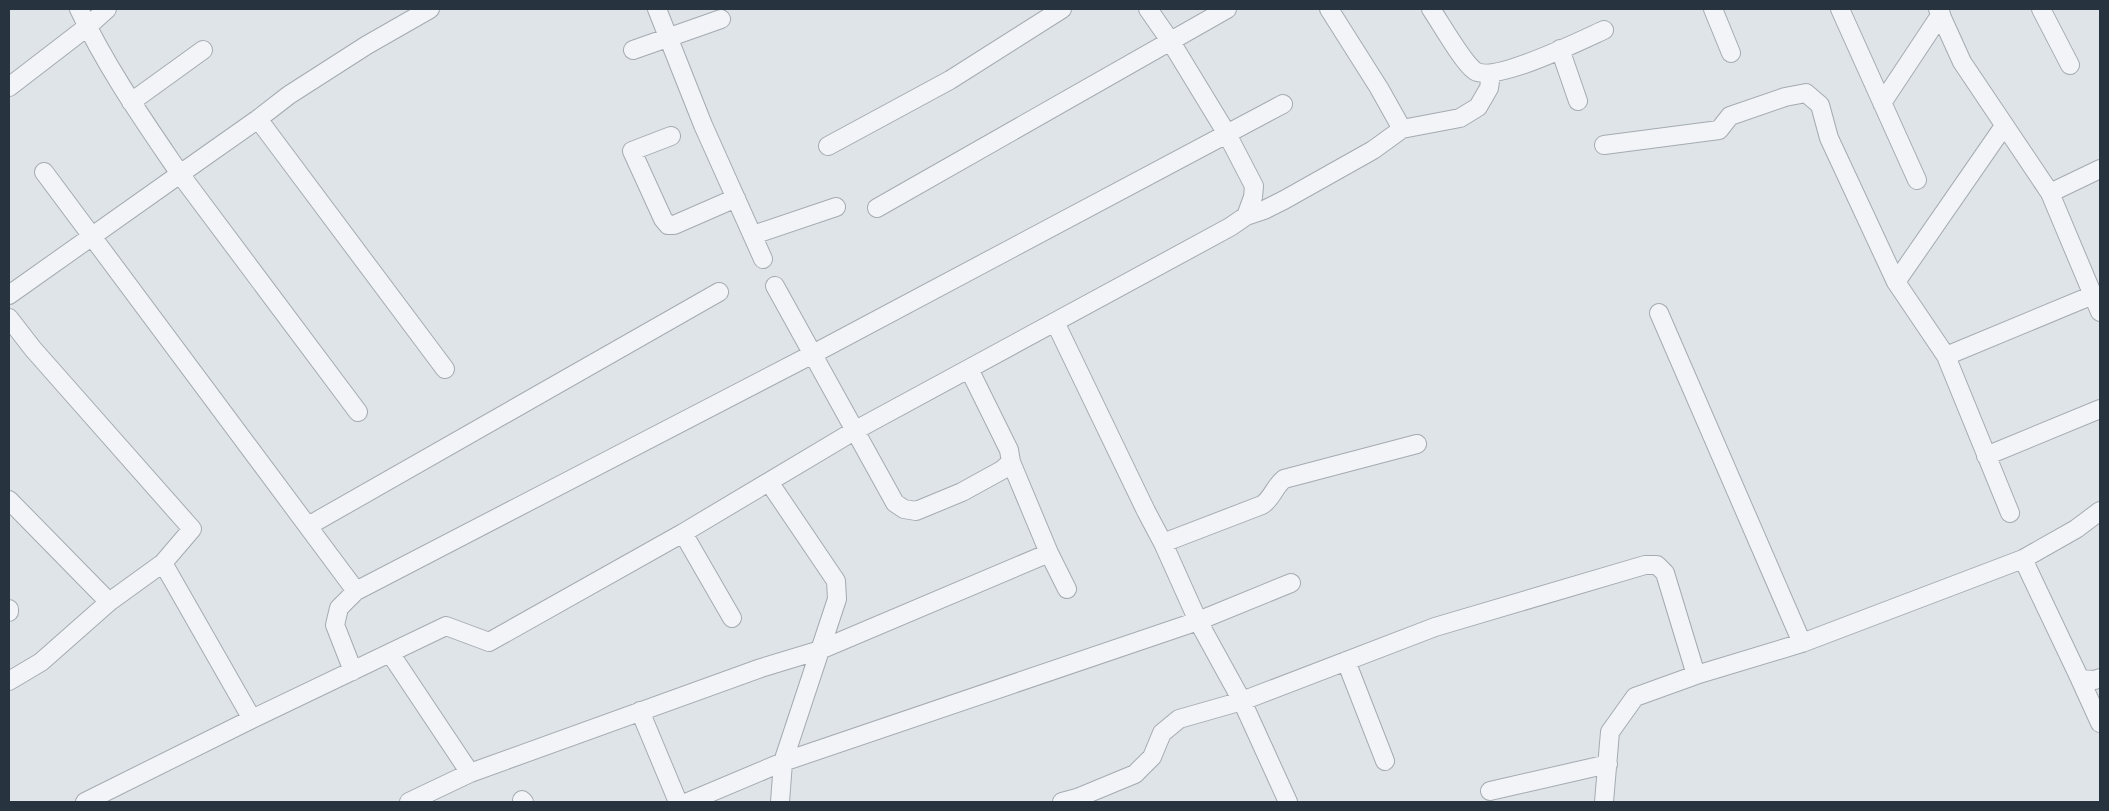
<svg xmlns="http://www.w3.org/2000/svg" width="2109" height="811" viewBox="0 0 2109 811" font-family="Mulish,sans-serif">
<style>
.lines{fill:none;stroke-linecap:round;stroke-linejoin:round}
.minor-casing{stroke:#a4abb2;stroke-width:20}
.minor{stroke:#f2f4f7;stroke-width:18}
</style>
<rect width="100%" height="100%" fill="#dfe4e8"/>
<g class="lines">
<defs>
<path id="minor" d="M 657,9 L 703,125 L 763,259
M 1329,9 L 1379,88 L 1402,129
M 1431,9 C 1440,22 1463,63 1475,71 C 1495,83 1582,40 1604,30
M 1713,9 L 1731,53
M 1840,9 L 1917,180
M 1938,9 L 1962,62 L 2050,193 L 2100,312
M 2041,9 L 2070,65
M 1560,49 L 1578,101
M 633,50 L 721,19
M 9,87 L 87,27 L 107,9
M 131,102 L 203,50
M 1882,103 L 1941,14
M 258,119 L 445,369
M 671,136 L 632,151 L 663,219 L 668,225 L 674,225 L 736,198
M 1604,145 L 1719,130 L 1730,116 L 1785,97 L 1806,93 L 1820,105 L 1829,138 L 1896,282 L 1946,356 L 2010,513
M 828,146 L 950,80 L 1062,9
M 44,172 L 356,591 L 339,608 L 335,625 L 353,671
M 2050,193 L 2100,169
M 877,208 L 1227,9
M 1246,216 L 1264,210 L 1284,200 L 1373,150 L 1402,129 L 1460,118 L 1478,107 L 1489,88 L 1491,74
M 753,235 L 836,207
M 1896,282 L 2004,126
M 775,286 L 895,503 L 904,509 L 916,511 L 962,492 L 1002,470 L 1011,462 L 1009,450 L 969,369
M 9,295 L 180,174 C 144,121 106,67 79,9
M 1659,313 L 1802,643
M 9,318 L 33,349 L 192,529 L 163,563 L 252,719
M 1055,322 L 1146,511 L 1163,543 L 1198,621 L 1242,701 L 1288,802
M 1946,356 L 2093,295
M 358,412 L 180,174 L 258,119 L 289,95 L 367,45 L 430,9
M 1986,456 L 2100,409
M 1011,462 L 1049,553 L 1067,589
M 769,482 L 836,581 L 837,599 L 783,762 L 780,802
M 9,500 L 109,602 L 163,563
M 308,526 L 719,292
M 683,533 L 732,618
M 1163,543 L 1262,505 C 1272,499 1274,487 1284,479 L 1417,444
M 2023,559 L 2080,679 L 2095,680 L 2100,678
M 356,591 L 813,354 L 1283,104
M 9,609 L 9,612
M 390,653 L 470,773
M 1346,661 L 1385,761
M 2080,679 L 2100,723
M 9,681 L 41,662 L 109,602
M 640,711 L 678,802
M 1490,791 L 1608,764
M 522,800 L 524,802
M 85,802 L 252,719 L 446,626 L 489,642 L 683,533 L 854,431 L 1230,227 L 1246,216 L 1253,197 L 1254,186 L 1227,134 L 1171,42 L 1148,9
M 409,802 L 470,773 L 761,668 L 820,650 L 1049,553
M 688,802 L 783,762 L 1198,621 L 1291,583
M 1062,802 L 1077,798 L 1135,774 L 1152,757 L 1162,733 L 1179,719 L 1242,701 L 1435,627 L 1645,565 L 1657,565 L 1665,573 L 1696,675
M 1604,802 L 1610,732 L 1635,697 L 1696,675 L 1802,643 L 2023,559 L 2076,529 L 2100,511"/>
</defs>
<use href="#minor" class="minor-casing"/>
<use href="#minor" class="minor"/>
</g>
<rect width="2109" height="811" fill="none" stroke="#283340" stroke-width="20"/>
</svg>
